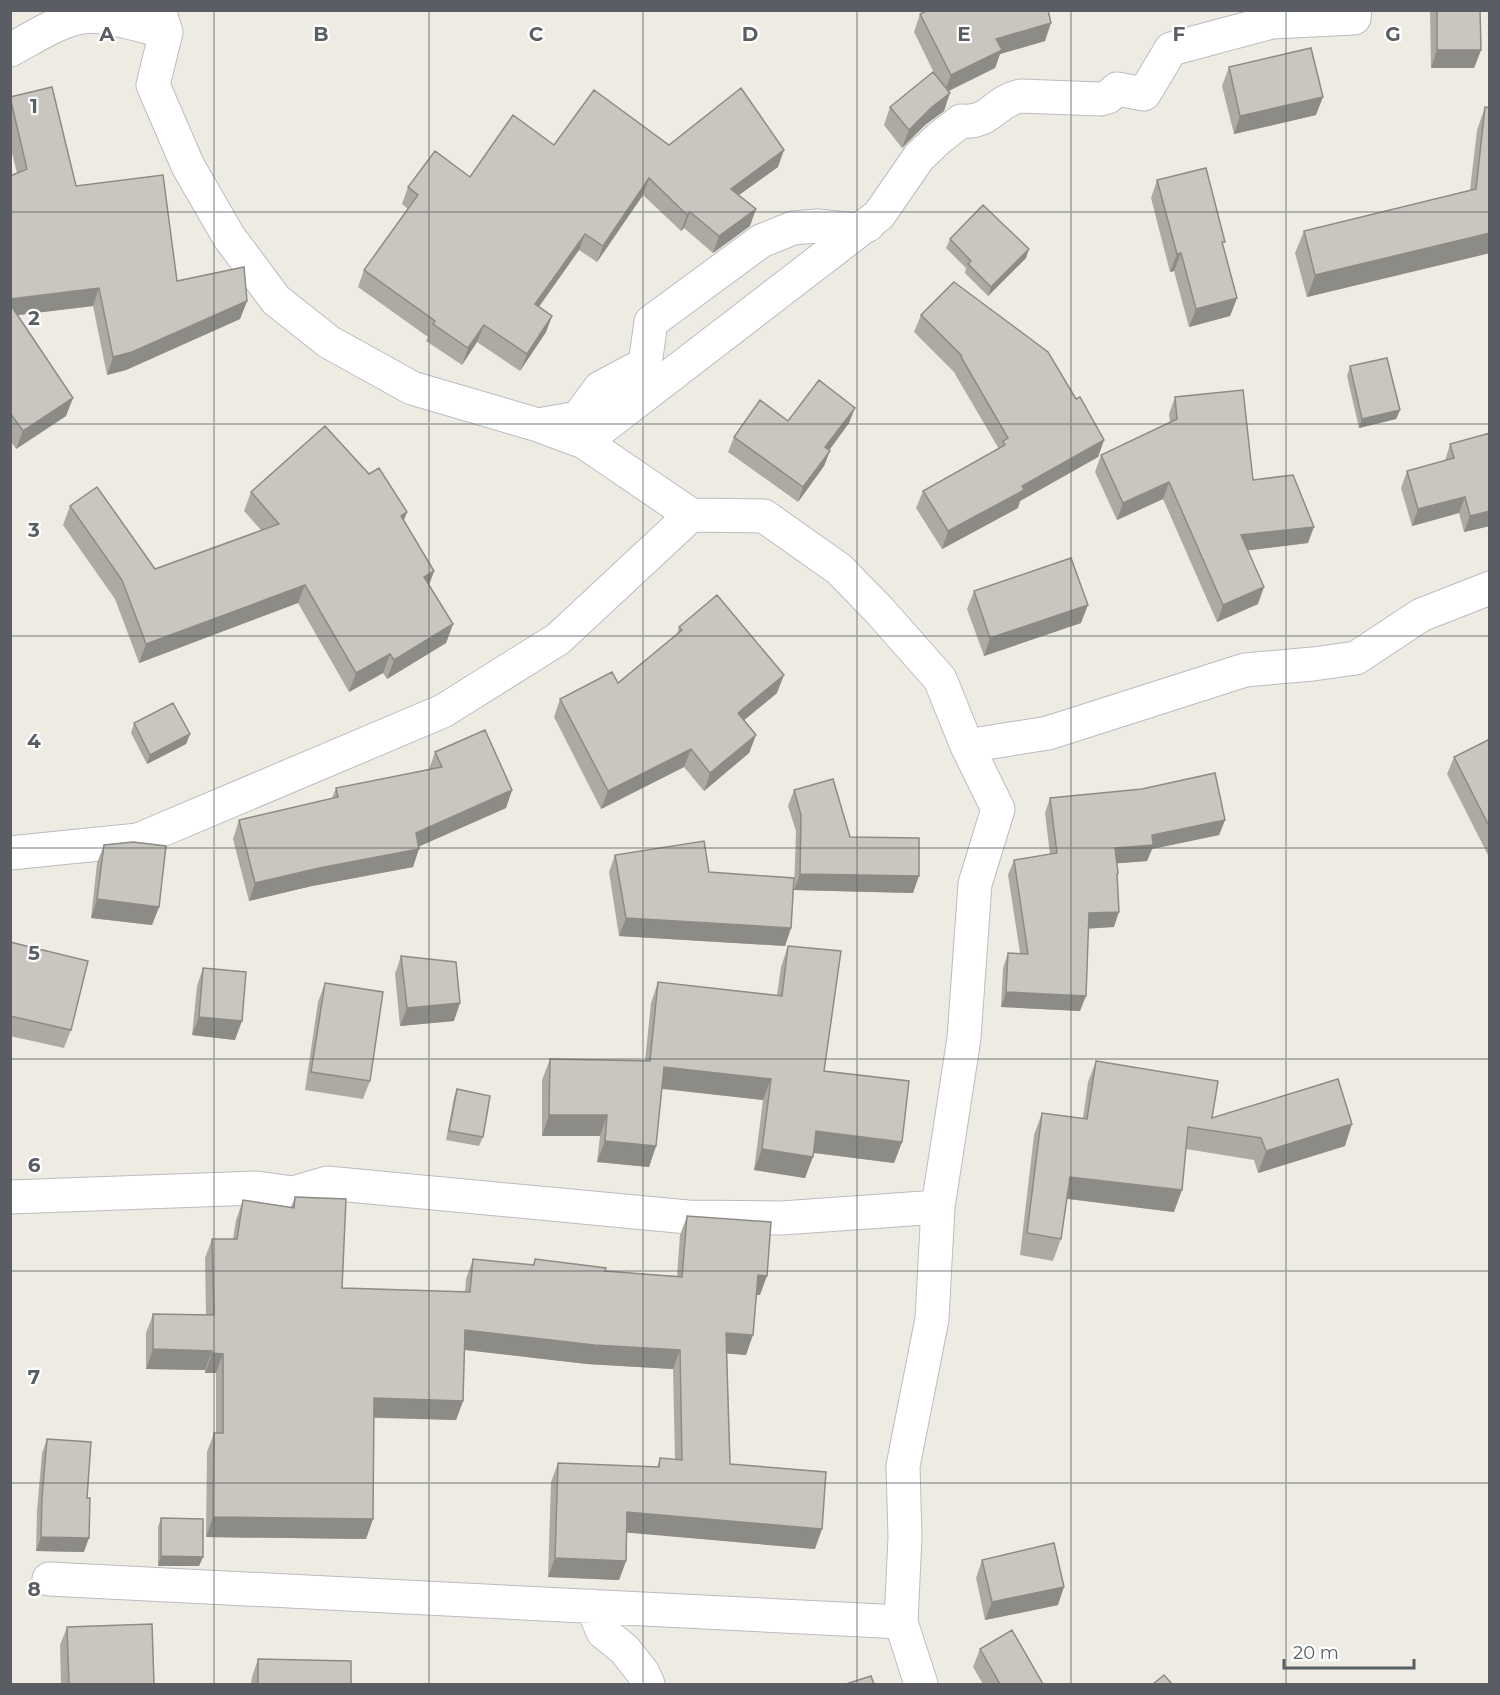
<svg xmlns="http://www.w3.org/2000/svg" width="1500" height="1695" viewBox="0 0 1500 1695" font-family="Montserrat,sans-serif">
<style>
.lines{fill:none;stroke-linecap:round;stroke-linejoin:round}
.minor-casing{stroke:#babcc2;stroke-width:35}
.minor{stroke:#fff;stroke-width:33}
.wall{fill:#adaaa4}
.shaded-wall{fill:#8d8b86}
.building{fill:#c9c6bf;stroke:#8d8b86;stroke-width:1.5}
.grid{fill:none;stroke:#5a5e64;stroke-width:1.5;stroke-opacity:0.55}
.grid-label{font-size:20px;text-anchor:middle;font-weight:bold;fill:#5a5e64;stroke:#fff;stroke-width:4.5;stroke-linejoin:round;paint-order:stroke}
</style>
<rect width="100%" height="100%" fill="#eeece2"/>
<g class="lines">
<defs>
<path id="minor" d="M 159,10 L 166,32 L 153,85 L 188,166 L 229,237 L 276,300 L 329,342 L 412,388 L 538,425 L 584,442 L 691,515 L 764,516 L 839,569 L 879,610 L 940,679 L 967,746 L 998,809 L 975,884 L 964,1038 L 938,1207 L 932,1319 L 903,1466 L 905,1537 L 901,1622 L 921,1684
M 10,50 C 33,38 57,21 83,17 C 103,13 145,27 166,32
M 538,425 L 578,418 L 600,388 L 645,364 L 651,322 L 761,241 L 793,228 L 817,226 L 856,230 L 868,225
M 584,442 L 879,215 L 919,157 L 938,139 L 961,121 C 991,124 993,102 1020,96 L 1100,99 L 1108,97 L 1117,89 L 1144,94 L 1171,49 L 1272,22 L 1354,18 L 1355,10
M 967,746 L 1048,733 L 1245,670 L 1313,664 L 1356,658 L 1421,615 L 1490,588
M 10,853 L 138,840 L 443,711 L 558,639 L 691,515
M 10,1197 L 257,1188 L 293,1193 L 327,1183 L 688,1217 L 782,1218 L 938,1207
M 49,1579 L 901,1622
M 592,1606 L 603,1632 L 625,1650 L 643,1673 L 648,1684"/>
</defs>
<use href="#minor" class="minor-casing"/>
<use href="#minor" class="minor"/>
</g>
<path class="wall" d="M 1430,10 L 1480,10 L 1481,50 L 1474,68 L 1431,68 Z
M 920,14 L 1045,41 L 1000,54 L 995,68 L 949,91 L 944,111 L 925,125 L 902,148 L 884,125 L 890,107 L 934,73 L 914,32 Z
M 1229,67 L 1316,115 L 1234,134 L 1222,86 Z
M 10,97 L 76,186 L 177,281 L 247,301 L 240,319 L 126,370 L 107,375 L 93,306 L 18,315 L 66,416 L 16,449 L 10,440 L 10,176 L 17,173 L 10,145 Z
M 1485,107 L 1490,108 L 1490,253 L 1307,297 L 1295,253 L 1304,231 L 1470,190 L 1477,130 Z
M 554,145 L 669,145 L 778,167 L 739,195 L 750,226 L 713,253 L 684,228 L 681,231 L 643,195 L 597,262 L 579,250 L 539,306 L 552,316 L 546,332 L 520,371 L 477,342 L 462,365 L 426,341 L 428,337 L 358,287 L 364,270 L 408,209 L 402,204 L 408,187 L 470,177 Z
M 1157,180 L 1224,247 L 1237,298 L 1230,316 L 1189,327 L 1174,271 L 1170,272 L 1151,198 Z
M 950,239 L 1026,258 L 988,296 L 965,273 L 966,268 L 946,248 Z
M 921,315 L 1076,399 L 1104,440 L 1098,457 L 1020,501 L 1018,508 L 942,549 L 916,508 L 923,491 L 999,449 L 955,374 L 955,373 L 914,332 Z
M 1350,366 L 1400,410 L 1396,419 L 1359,428 L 1347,376 Z
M 1175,397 L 1253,480 L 1308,543 L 1248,550 L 1258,604 L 1217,622 L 1163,499 L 1117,520 L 1095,472 L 1101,455 L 1170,423 L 1169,414 Z
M 788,421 L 849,423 L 829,450 L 824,466 L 798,502 L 728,452 L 734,437 Z
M 1450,444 L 1490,526 L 1464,532 L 1459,513 L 1412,526 L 1401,488 L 1407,471 L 1445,461 Z
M 251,492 L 404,520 L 434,571 L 429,585 L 453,624 L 446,643 L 387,679 L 383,673 L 349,692 L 298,603 L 139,663 L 115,599 L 63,525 L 70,506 L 155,569 L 261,530 L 244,511 Z
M 974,591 L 1081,623 L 984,656 L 967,609 Z
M 679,627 L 777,693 L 744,720 L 756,735 L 749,753 L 704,791 L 684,767 L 601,809 L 554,717 L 560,699 L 618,683 L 677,634 Z
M 134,723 L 190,734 L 186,744 L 147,764 L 131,733 Z
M 1490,739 L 1490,859 L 1447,774 L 1454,757 Z
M 435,752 L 512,790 L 506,808 L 419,846 L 413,867 L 312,886 L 249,901 L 233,839 L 239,820 L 332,798 L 336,788 L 429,769 Z
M 794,790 L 913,893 L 794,890 L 796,831 L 788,806 Z
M 1050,798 L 1225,820 L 1219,835 L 1152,849 L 1147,861 L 1117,863 L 1118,873 L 1117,878 L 1114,927 L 1089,928 L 1080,1011 L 1001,1007 L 1003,968 L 1008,953 L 1020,953 L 1008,875 L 1014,860 L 1050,855 L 1045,813 Z
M 104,845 L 159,907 L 152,925 L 91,918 L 97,863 Z
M 615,855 L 709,872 L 791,928 L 785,946 L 619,936 L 609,872 Z
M 10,942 L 71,1030 L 64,1048 L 10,1036 Z
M 788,946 L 824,1071 L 902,1142 L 894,1163 L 813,1153 L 805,1178 L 754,1170 L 763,1100 L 662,1089 L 656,1146 L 649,1167 L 597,1162 L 600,1136 L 542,1136 L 542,1080 L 550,1059 L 645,1061 L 651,1003 L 658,982 L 777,995 L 781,967 Z
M 401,956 L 454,1021 L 400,1026 L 395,974 Z
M 203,968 L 235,1040 L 192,1035 L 197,986 Z
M 325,983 L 370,1081 L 363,1099 L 305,1090 L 318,1002 Z
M 1096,1061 L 1212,1118 L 1345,1146 L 1258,1173 L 1254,1160 L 1186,1149 L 1174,1212 L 1067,1199 L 1061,1239 L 1053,1261 L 1020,1255 L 1034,1135 L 1042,1113 L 1083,1118 L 1088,1082 Z
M 457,1089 L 483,1137 L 479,1146 L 446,1140 L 454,1098 Z
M 295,1197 L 342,1288 L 465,1292 L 466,1279 L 473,1259 L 533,1265 L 535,1259 L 605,1271 L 677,1276 L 680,1235 L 687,1216 L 760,1295 L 756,1295 L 746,1355 L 727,1353 L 730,1464 L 815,1549 L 627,1532 L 626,1561 L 619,1580 L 548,1577 L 551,1482 L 558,1463 L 657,1467 L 660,1458 L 675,1460 L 673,1369 L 587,1364 L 464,1350 L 463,1401 L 456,1420 L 374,1418 L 373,1519 L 366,1539 L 206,1537 L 207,1452 L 214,1433 L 216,1433 L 216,1373 L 205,1373 L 205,1370 L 146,1369 L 146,1333 L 153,1314 L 206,1315 L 205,1258 L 212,1239 L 233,1239 L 236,1220 L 243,1200 L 291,1207 Z
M 47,1439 L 84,1552 L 36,1551 L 37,1511 L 42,1453 Z
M 161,1518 L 203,1557 L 199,1566 L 158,1566 L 158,1527 Z
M 982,1560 L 1058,1605 L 985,1620 L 976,1578 Z
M 67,1627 L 154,1684 L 61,1684 L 60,1645 Z
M 980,1649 L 1043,1684 L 983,1684 L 973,1667 Z
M 258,1659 L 351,1684 L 251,1684 L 252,1677 Z"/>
<path class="shaded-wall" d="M 1051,23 L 1045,41 L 1000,54 L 995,68 L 944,93 L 951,75 L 996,39 Z
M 1437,50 L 1481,50 L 1474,68 L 1431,68 Z
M 950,93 L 944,111 L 925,125 L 902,148 L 909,130 L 932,107 Z
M 1323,97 L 1316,115 L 1234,134 L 1240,116 Z
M 784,150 L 778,167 L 725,205 L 731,189 Z
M 649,178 L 643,195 L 597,262 L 603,246 Z
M 756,209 L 750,226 L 713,253 L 719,236 Z
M 690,212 L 684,228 L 681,231 L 687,215 Z
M 1490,233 L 1490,253 L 1307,297 L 1315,275 Z
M 585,234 L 579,250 L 529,321 L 535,304 Z
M 1029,249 L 1026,258 L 988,296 L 991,287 Z
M 1181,253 L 1174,271 L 1170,272 L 1177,254 Z
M 99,288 L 93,306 L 10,316 L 10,299 Z
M 1237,298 L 1230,316 L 1189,327 L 1196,309 Z
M 247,301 L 240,319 L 126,370 L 107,375 L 113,357 Z
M 552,316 L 546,332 L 520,371 L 527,354 Z
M 484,325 L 477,342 L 462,365 L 468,348 Z
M 73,398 L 66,416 L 16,449 L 23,431 Z
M 855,408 L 849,423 L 820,463 L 825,447 Z
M 1400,410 L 1396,419 L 1359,428 L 1362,419 Z
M 1104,440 L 1098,457 L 1020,501 L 1018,508 L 942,549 L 948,531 L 1022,486 Z
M 830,451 L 824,466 L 798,502 L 803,487 Z
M 1169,482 L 1163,499 L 1117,520 L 1123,503 Z
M 1465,497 L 1459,513 L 1412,526 L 1418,509 Z
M 1490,511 L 1490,526 L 1464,532 L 1470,516 Z
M 407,512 L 400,531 L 401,516 Z
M 1314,527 L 1308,543 L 1235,552 L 1241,535 Z
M 434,571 L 427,590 L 424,577 Z
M 305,585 L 298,603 L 139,663 L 146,644 Z
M 1264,587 L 1258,604 L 1217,622 L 1223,605 Z
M 1088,605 L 1081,623 L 984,656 L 990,638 Z
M 453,624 L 446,643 L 387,679 L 394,660 Z
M 390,654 L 383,673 L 349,692 L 356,673 Z
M 784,675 L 777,693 L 731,731 L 738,713 Z
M 190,734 L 186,744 L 147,764 L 150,755 Z
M 756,735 L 749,753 L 704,791 L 710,773 Z
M 691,749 L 684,767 L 601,809 L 608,791 Z
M 512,790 L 506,808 L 409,851 L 416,833 Z
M 1225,820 L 1219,835 L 1152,849 L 1147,861 L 1110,864 L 1115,848 L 1152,835 Z
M 419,849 L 413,867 L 312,886 L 249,901 L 255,883 L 319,868 Z
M 800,874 L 919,876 L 913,893 L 794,890 Z
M 97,899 L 159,907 L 152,925 L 91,918 Z
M 1119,912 L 1114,927 L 1084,929 L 1089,913 Z
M 626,918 L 791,928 L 785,946 L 619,936 Z
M 1006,992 L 1086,996 L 1080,1011 L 1001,1007 Z
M 460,1003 L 454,1021 L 400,1026 L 407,1008 Z
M 199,1017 L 242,1021 L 235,1040 L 192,1035 Z
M 664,1067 L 771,1079 L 763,1100 L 657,1088 Z
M 549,1115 L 607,1115 L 600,1136 L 542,1136 Z
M 1352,1124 L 1345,1146 L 1258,1173 L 1266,1151 Z
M 816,1131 L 902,1142 L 894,1163 L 808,1152 Z
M 605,1141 L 656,1146 L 649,1167 L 597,1162 Z
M 762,1149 L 813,1157 L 805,1178 L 754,1170 Z
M 1070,1177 L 1182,1190 L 1174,1212 L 1062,1198 Z
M 758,1275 L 767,1276 L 760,1295 L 751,1294 Z
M 465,1330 L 680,1350 L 673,1369 L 587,1364 L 458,1349 Z
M 726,1333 L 753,1335 L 746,1355 L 719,1353 Z
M 153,1349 L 212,1351 L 205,1370 L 146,1369 Z
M 212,1353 L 223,1354 L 216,1373 L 205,1373 Z
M 374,1398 L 463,1401 L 456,1420 L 367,1417 Z
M 627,1512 L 822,1529 L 815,1549 L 620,1532 Z
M 213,1517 L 373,1519 L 366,1539 L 206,1537 Z
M 41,1537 L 89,1538 L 84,1552 L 36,1551 Z
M 161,1556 L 203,1557 L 199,1566 L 158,1566 Z
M 555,1558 L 626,1561 L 619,1580 L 548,1577 Z
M 1064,1587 L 1058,1605 L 985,1620 L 992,1602 Z"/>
<path class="building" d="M 928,10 L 1048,10 L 1051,23 L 996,39 L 1002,50 L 951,75 L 920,14 Z
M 1437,10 L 1480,10 L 1481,50 L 1437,50 Z
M 1311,48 L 1323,97 L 1240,116 L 1229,67 Z
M 933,72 L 950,93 L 932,107 L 909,130 L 890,107 Z
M 52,87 L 76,186 L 163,175 L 177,281 L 244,267 L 247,301 L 132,352 L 113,357 L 99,288 L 10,299 L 10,176 L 27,169 L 10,97 Z
M 741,88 L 784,150 L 731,189 L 756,209 L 719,236 L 690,212 L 687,215 L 649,178 L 603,246 L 585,234 L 535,304 L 552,316 L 527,354 L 484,325 L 468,348 L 433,324 L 435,321 L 364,270 L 418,195 L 408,187 L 435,151 L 470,177 L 513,115 L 554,145 L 594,90 L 669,145 Z
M 1485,107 L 1490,108 L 1490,233 L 1315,275 L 1304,231 L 1476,189 Z
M 1206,168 L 1225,242 L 1222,242 L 1237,298 L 1196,309 L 1181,253 L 1177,254 L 1157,180 Z
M 983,205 L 1029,249 L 991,287 L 968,264 L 971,261 L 950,239 Z
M 954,282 L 1048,352 L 1076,399 L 1080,397 L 1104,440 L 1022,486 L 1024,490 L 948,531 L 923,491 L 1005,445 L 1003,441 L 1008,438 L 961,357 L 962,356 L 921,315 Z
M 10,304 L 73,398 L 23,431 L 10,413 Z
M 1387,358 L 1400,410 L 1362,419 L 1350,366 Z
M 819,380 L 855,408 L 825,447 L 830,451 L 803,487 L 734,437 L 760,400 L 788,421 Z
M 1243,390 L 1253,480 L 1293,475 L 1314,527 L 1241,535 L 1264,587 L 1223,605 L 1169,482 L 1123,503 L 1101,455 L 1177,419 L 1175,397 Z
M 325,426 L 369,474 L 379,468 L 407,512 L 401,516 L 434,571 L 424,577 L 453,624 L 394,660 L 390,654 L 356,673 L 305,585 L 146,644 L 122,580 L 70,506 L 97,487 L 155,569 L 279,524 L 251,492 Z
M 1490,433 L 1490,511 L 1470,516 L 1465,497 L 1418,509 L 1407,471 L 1454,458 L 1450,444 Z
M 1071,558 L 1088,605 L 990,638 L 974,591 Z
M 717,595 L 784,675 L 738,713 L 756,735 L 710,773 L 691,749 L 608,791 L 560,699 L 612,672 L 618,683 L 682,630 L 679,627 Z
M 173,703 L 190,734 L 150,755 L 134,723 Z
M 485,730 L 512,790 L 416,833 L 419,849 L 319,868 L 255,883 L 239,820 L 338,797 L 336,788 L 442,767 L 435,752 Z
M 1490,739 L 1490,828 L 1454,757 Z
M 1215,773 L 1225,820 L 1152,835 L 1153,845 L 1115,848 L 1118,873 L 1117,874 L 1119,912 L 1089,913 L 1086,996 L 1006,992 L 1008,953 L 1028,954 L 1014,860 L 1057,853 L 1050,798 L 1142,789 Z
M 833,779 L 850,837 L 919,838 L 919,876 L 800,874 L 801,815 L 794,790 Z
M 704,841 L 709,872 L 794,878 L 791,928 L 626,918 L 615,855 Z
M 133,842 L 166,846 L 159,907 L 97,899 L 104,845 Z
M 10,942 L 88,961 L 71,1030 L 10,1016 Z
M 788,946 L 841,951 L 824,1071 L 909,1081 L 902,1142 L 816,1131 L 813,1157 L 762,1149 L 771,1079 L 664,1067 L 656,1146 L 605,1141 L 607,1115 L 549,1115 L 550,1059 L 650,1061 L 658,982 L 782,996 Z
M 401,956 L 456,962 L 460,1003 L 407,1008 Z
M 203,968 L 246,972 L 242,1021 L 199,1017 Z
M 325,983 L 383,992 L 370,1081 L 311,1072 Z
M 1096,1061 L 1218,1081 L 1212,1118 L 1338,1079 L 1352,1124 L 1266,1151 L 1261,1138 L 1188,1127 L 1182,1190 L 1070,1177 L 1061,1239 L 1027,1233 L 1042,1113 L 1087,1119 Z
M 457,1089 L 490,1096 L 483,1137 L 449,1131 Z
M 295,1197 L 346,1199 L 342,1288 L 470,1292 L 473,1259 L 534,1265 L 535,1259 L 606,1268 L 605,1271 L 682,1277 L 687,1216 L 771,1222 L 767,1276 L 758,1275 L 753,1335 L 726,1333 L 730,1464 L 826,1472 L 822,1529 L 627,1512 L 626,1561 L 555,1558 L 558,1463 L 659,1467 L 660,1458 L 682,1460 L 680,1350 L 594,1345 L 465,1330 L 463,1401 L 374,1398 L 373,1519 L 213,1517 L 214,1433 L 223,1433 L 223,1354 L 212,1353 L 212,1351 L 153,1349 L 153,1314 L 214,1315 L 212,1239 L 237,1239 L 243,1200 L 294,1208 Z
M 47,1439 L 91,1442 L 87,1498 L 90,1498 L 89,1538 L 41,1537 L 42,1497 Z
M 161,1518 L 203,1519 L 203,1557 L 161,1556 Z
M 1054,1543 L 1064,1587 L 992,1602 L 982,1560 Z
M 152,1624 L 154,1684 L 69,1684 L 67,1627 Z
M 1012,1630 L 1043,1684 L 1000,1684 L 980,1649 Z
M 258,1659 L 351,1661 L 351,1684 L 258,1684 Z
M 1164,1675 L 1172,1684 L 1153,1684 Z
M 871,1676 L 874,1684 L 846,1684 Z"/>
<path class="grid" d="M 214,10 L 214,1684M 429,10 L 429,1684M 643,10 L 643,1684M 857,10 L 857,1684M 1071,10 L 1071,1684M 1286,10 L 1286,1684M 10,212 L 1490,212M 10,424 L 1490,424M 10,636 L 1490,636M 10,848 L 1490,848M 10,1059 L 1490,1059M 10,1271 L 1490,1271M 10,1483 L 1490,1483"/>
<g class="grid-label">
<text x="107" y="41">A</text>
<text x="321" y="41">B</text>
<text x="536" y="41">C</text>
<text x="750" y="41">D</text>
<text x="964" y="41">E</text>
<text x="1179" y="41">F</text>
<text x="1393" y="41">G</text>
<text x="34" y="113">1</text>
<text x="34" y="325">2</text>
<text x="34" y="537">3</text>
<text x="34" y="748">4</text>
<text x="34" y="960">5</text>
<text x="34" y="1172">6</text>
<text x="34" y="1384">7</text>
<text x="34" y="1596">8</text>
</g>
<rect width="1500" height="1695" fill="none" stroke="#5a5e64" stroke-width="24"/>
<path d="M1284 1659v9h130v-9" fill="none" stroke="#5a5e64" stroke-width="3"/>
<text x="1293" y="1659" font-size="18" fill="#5a5e64" stroke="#ffffff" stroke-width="4.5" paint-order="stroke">20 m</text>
</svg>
